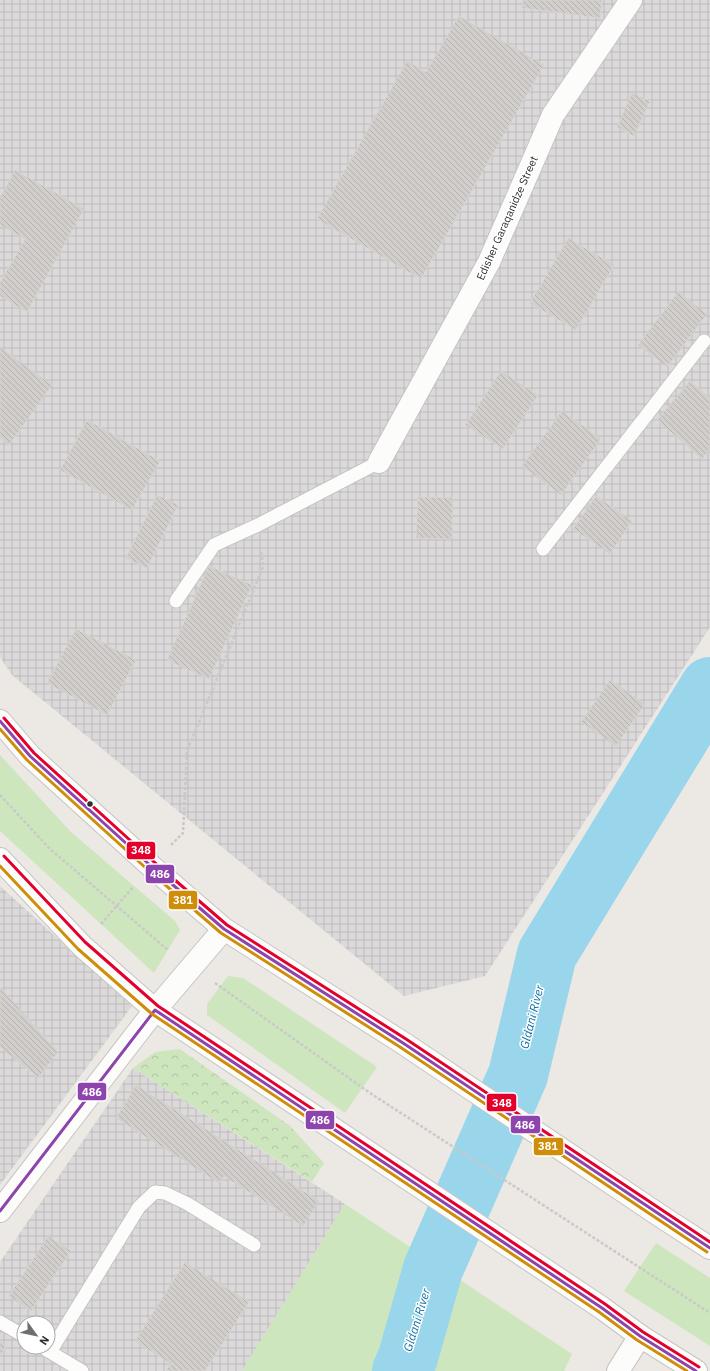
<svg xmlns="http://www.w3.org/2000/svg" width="710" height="1371" viewBox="0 0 710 1371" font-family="'IBM Plex Sans',sans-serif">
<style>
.industrial{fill:url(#industrial-grid);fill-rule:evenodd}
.grass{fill:#cee6be}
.forest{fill:url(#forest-crowns)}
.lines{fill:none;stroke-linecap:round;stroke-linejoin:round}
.river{stroke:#99d6ec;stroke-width:60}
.building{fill:url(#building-back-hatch);stroke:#d7d4d0}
.lane-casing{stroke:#c5c4c5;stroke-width:15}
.street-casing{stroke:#c5c4c5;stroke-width:24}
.secondary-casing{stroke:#c5c4c5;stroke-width:24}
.path{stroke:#c9c9c8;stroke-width:2.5;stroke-dasharray:3 2;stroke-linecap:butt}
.lane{stroke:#fcfcfb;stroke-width:13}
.street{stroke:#fcfcfb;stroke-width:22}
.secondary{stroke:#fcfcfb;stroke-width:22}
.bus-1-casing{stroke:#fff;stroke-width:6}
.bus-2-casing{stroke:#fff;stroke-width:6}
.bus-3-casing{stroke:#fff;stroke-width:6}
.bus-1{stroke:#8e44ad;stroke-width:3}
.bus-2{stroke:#cf8e09;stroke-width:3}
.bus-3{stroke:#e4002b;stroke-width:3}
.bus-dot{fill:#2e2e2e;stroke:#fff;stroke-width:1.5}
.labels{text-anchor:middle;stroke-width:3;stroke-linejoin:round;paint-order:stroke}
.street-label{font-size:11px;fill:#2e2e2e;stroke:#fff}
.water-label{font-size:12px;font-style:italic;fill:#0d6fa3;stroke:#fff}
.line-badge{stroke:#fff;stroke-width:1.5}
.badge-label{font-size:11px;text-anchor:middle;font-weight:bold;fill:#fff}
</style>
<defs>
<pattern id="industrial-grid" width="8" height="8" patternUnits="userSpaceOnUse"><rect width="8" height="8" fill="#dcd9db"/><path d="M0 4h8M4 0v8" fill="none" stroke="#bdbbbc"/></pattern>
<pattern id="forest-crowns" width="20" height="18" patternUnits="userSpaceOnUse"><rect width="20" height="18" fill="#cee6be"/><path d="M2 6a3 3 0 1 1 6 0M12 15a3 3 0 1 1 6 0" fill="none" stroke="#b1c6a4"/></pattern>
<pattern id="building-back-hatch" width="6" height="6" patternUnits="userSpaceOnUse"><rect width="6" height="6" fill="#d1cecb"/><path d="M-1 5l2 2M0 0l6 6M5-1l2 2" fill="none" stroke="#b4b1af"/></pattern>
</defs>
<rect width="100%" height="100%" fill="#ece8e4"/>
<path class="industrial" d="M 0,0 L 710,0 L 710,627 L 485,976 L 404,996 L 12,675 L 0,657 Z
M 0,886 L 132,1006 L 0,1185 Z
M 133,1068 L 345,1204 L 242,1371 L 0,1371 L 0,1262 ZM 24,1323 L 48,1323 L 48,1347 L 24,1347 Z"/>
<path class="grass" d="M 0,755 L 71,832 L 175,921 L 180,930 L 154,973 L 0,831 Z
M 228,976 L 243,978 L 377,1067 L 345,1113 L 207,1015 L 207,1004 Z
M 345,1204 L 572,1354 L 564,1371 L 242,1371 Z
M 656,1243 L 710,1278 L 710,1346 L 624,1291 Z"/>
<path class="forest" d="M 180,1049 L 290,1126 L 324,1163 L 312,1182 L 133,1068 L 155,1052 Z"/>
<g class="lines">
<path class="river" d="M 402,1371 L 408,1357 L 433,1269 L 518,1075 L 547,954 L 710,687"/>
</g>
<path class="building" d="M 523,0 L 602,0 L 600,18 L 522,8 Z
M 459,16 L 544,65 L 421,279 L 317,219 L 407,61 L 426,72 Z
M 632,93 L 650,101 L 634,136 L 617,127 Z
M 15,170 L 84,209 L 27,312 L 0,296 L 0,283 L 25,239 L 0,225 L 0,198 Z
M 568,238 L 614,265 L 576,330 L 530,303 Z
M 678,292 L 707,314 L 667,367 L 638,345 Z
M 0,347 L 52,385 L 9,445 L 0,438 Z
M 501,371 L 538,395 L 503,449 L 465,425 Z
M 690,381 L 710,398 L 710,449 L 702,459 L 657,420 Z
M 562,411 L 601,439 L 561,495 L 522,466 Z
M 87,420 L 160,461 L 132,510 L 60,470 Z
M 157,495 L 178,505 L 147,568 L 126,558 Z
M 596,496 L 632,521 L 610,554 L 573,529 Z
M 418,497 L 453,498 L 452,539 L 416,538 Z
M 209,566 L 252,585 L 209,679 L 167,660 Z
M 76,629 L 136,660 L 107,715 L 47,683 Z
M 610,680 L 645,704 L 616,746 L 581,722 Z
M 0,987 L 58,1052 L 38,1078 L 0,1047 Z
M 136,1085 L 319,1201 L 303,1226 L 224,1176 L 219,1183 L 116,1118 Z
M 48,1236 L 71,1251 L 31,1311 L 9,1296 Z
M 185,1262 L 249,1302 L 205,1371 L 182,1371 L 135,1341 Z
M 0,1342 L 6,1346 L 0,1356 Z
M 170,1364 L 182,1371 L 166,1371 Z"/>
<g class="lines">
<defs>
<path id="lane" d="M 543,549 L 704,341
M 176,601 L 214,545 L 258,525 L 379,462
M 0,1322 L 24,1336
M 42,1347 L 50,1352 L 139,1207 L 155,1192 L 165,1193 L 188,1204 L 254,1245
M 50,1352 L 82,1371"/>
<path id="street" d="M 379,462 L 489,262 L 553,115 L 631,0
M 618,1371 L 640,1336"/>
<path id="secondary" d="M 0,721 L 30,756 L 151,866 L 224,929 L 403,1043 L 662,1217 L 710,1248
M 0,859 L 82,946 L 155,1010 L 602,1308 L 640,1336 L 696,1371
M 0,1211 L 155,1010 L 224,929"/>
</defs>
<use href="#lane" class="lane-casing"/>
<use href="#street" class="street-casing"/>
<use href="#secondary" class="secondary-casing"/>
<path class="path" d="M 0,795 L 49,848 L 168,950
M 171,845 L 183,833 L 187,751 L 263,567 L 261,550
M 101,924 L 133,887
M 215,983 L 370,1093 L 710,1313"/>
<use href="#lane" class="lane"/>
<use href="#street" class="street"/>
<use href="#secondary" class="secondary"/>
<defs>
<path id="bus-1" d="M 0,721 L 30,756 L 151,866 L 224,929 L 403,1043 L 710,1248
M 0,1211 L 155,1010 L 602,1308 L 640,1336 L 696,1371"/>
<path id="bus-2" d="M 0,729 L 27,760 L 148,870 L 221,933 L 400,1047 L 707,1252
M 0,866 L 78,949 L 152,1014 L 599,1312 L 637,1340 L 687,1371"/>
<path id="bus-3" d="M 4,718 L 34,753 L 154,862 L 227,925 L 406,1039 L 710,1242
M 4,856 L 85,942 L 158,1006 L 605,1304 L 643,1332 L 699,1367"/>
</defs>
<use href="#bus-1" class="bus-1-casing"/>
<use href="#bus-2" class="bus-2-casing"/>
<use href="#bus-3" class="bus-3-casing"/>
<use href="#bus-1" class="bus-1"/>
<use href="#bus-2" class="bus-2"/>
<use href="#bus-3" class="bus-3"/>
</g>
<circle class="bus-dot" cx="90" cy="804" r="3.5"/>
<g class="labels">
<g class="street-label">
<text transform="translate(507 218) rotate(-66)" y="4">Edisher Garaqanidze Street</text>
</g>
<g class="water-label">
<text transform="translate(532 1017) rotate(-76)" y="4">Gldani River</text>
<text transform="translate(417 1320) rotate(-73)" y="4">Gldani River</text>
</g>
</g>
<g class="line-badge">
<rect x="126" y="841" width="30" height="19" rx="4" fill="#e4002b"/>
<rect x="145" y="864" width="30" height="20" rx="4" fill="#8e44ad"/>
<rect x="168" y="890" width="30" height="20" rx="4" fill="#cf8e09"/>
<rect x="77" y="1082" width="30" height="19" rx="4" fill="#8e44ad"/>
<rect x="486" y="1093" width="31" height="19" rx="4" fill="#e4002b"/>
<rect x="305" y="1110" width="30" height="20" rx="4" fill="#8e44ad"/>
<rect x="510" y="1115" width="31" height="19" rx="4" fill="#8e44ad"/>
<rect x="533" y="1137" width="31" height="19" rx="4" fill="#cf8e09"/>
</g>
<g class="badge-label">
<text x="141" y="854">348</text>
<text x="160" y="878">486</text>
<text x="183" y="904">381</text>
<text x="92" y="1096">486</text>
<text x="502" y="1107">348</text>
<text x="320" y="1124">486</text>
<text x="525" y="1129">486</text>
<text x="548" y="1150">381</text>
</g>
<g transform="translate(36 1335) rotate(123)"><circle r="19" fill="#ffffff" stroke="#ababab"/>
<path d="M0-3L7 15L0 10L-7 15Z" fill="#706f6e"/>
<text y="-6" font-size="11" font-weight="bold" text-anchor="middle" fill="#2e2e2e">N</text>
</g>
</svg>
